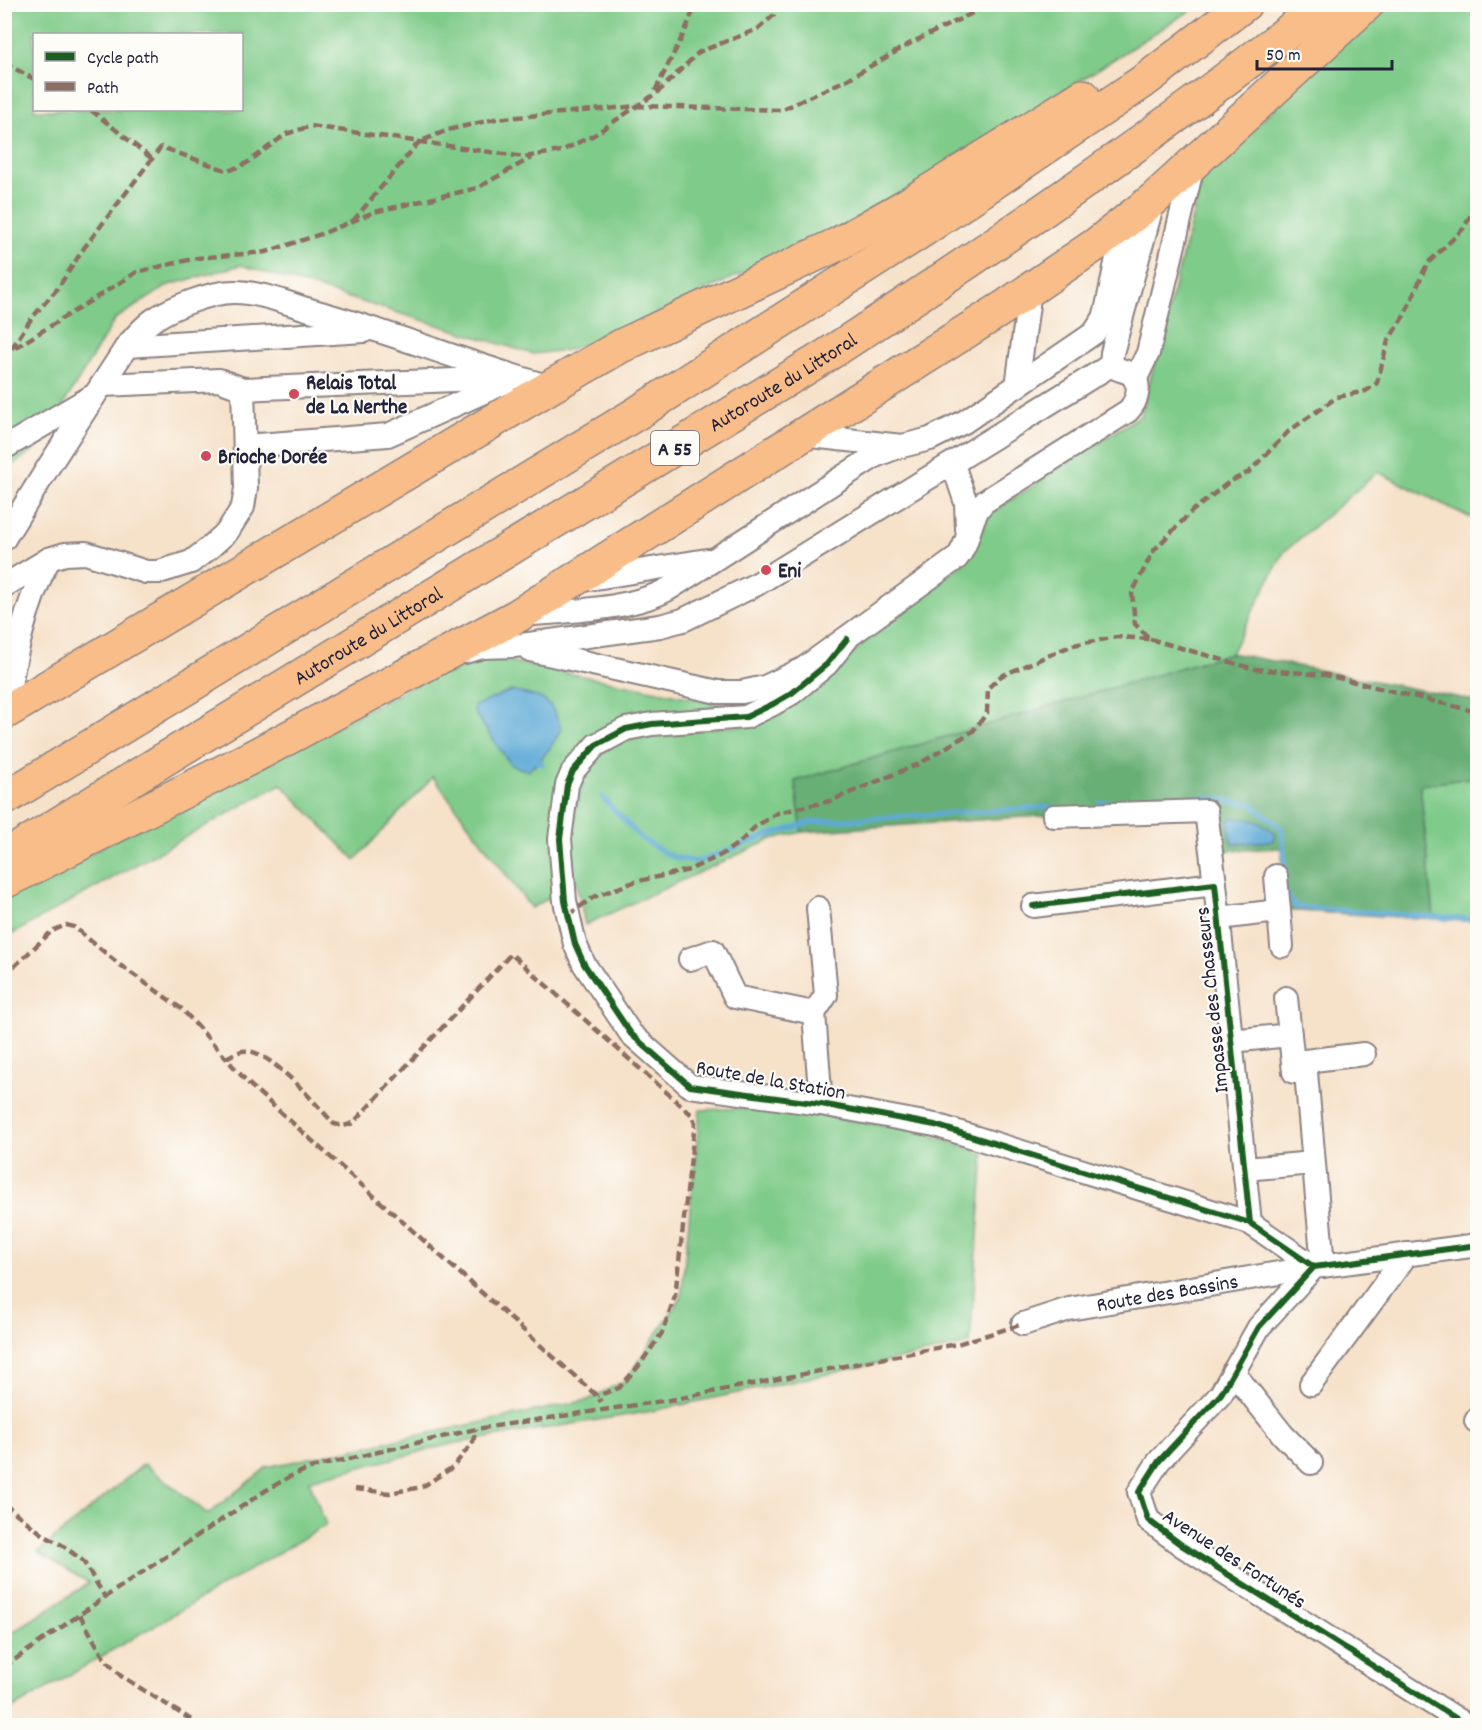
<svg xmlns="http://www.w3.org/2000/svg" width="1482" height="1730" viewBox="0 0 1482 1730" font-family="Dekko,sans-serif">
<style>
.green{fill:#7fcb89;stroke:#507662;stroke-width:1.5;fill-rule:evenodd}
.forest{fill:#67af75;stroke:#446858;stroke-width:1.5}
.water{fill:#5eaad7;stroke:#406689;stroke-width:1.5}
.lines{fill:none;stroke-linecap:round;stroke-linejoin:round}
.stream{stroke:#5eaad7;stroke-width:5}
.minor-casing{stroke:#8c8282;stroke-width:26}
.highway-casing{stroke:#8c8282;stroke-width:36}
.minor{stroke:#fff;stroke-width:22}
.highway{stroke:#f8bd89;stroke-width:33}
.quiet{stroke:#8d6e63;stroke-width:4.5;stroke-dasharray:9 4.5;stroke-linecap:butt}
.cycleway-casing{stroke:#fdfcf7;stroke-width:10}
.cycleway{stroke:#1b5e20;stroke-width:6}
.poi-dot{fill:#d1495b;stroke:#fdfcf7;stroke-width:2}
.labels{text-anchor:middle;stroke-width:4.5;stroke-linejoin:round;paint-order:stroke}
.shield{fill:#fdfcf7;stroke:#646373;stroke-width:1.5}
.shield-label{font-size:20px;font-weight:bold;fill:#22223b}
.street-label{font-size:21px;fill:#22223b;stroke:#fdfcf7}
.poi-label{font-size:21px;font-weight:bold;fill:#22223b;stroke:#fdfcf7;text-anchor:start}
</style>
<rect width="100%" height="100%" fill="#fdfcf7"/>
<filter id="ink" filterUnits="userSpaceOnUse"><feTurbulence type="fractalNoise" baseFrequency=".0167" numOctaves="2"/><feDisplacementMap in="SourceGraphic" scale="12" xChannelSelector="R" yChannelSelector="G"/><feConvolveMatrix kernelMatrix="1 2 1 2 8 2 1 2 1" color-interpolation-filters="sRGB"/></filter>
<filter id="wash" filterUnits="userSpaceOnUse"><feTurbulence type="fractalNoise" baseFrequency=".008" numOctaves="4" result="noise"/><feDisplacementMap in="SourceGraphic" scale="24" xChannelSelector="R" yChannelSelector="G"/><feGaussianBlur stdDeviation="1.35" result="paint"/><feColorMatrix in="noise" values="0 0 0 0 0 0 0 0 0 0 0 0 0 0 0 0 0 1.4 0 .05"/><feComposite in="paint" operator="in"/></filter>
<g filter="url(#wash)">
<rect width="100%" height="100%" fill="#f6e1c9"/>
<path class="green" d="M 5,5 L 1199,5 L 873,212 L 607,337 L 567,350 L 533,354 L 241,265 L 169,285 L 115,319 L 38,447 L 5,470 ZM 34,34 L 242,34 L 242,110 L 34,110 Z
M 1382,5 L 1477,5 L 1477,521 L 1378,472 L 1284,552 L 1231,653 L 795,781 L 802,832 L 772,839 L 585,925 L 570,851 L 575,808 L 590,762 L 620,740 L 668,733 L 757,724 L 829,678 L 884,623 L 963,564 L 991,513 L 1141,415 L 1203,176 Z
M 482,656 L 743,708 L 577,754 L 552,849 L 553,896 L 531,908 L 433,777 L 355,860 L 281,784 L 5,938 L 5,897 L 444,670 Z
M 1477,777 L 1477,922 L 1434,919 L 1420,785 Z
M 768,1107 L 921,1131 L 984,1154 L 970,1344 L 647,1412 L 456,1443 L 309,1480 L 326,1525 L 5,1713 L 5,1637 L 89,1583 L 38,1552 L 144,1464 L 208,1514 L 267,1467 L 588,1400 L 626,1380 L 681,1298 L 700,1110 Z"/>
<path class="forest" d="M 1231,653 L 1477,701 L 1477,777 L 1420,785 L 1434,919 L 1281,910 L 1282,848 L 1223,851 L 1218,804 L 802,832 L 795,781 Z"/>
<path class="water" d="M 511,691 C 543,698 551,696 561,729 C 553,745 543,760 528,771 L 511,765 L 474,712 L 474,706 Z
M 1232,818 C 1248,818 1266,822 1276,836 L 1272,841 L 1233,844 L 1230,839 L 1229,821 Z"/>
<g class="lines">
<path class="stream" d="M 534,757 L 542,764
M 602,797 L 641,838 L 670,856 L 697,862 L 766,836 L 812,822 L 1052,807
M 1100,803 L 1205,797 L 1253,805 L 1282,829 L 1286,878
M 1287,893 L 1288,897 L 1296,907 L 1478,920"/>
</g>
</g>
<g filter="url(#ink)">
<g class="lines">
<defs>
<g id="minor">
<path d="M 127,346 L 364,331"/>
<path d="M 1135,380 L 1148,353 L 1193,165"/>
<path d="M 102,385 L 219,380 L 243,389 L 502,378"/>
<path d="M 1017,386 L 1030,290"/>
<path d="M 802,435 L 902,446 L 930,439 L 964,422 L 1094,333 L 1104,318 L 1107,307 L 1124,224"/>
<path d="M 245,446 L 388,435 L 506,382"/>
<path d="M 4,448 L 91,397"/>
<path d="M 953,464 L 966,503 L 967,529"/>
<path d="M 4,539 L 47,469 L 127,346 C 135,337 143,327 153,320 C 172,307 211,292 234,292 C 260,292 286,303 310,310 C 391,332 469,364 550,387"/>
<path d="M 583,580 L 707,560"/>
<path d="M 4,586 L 49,559 L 65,554 L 86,553 L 146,572 L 159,572 L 191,562 L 208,549 L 227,532 L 243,507 L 246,488 L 243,389"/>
<path d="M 524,615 C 567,611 633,610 670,588 L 875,456 L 900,446"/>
<path d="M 847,639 L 827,664 L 792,693 L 773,704 L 746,717 L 652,724 L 626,729 L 596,745 L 573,771 L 567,785 L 560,839 L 565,901 L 575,944 L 584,964 L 631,1034 L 690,1086 L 821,1104 L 935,1125 L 1250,1223 L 1314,1267"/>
<path d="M 530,650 L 718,692 L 742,692 L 765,687 L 803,669 L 957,558 C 971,541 968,518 984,502 L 1128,411 C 1137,402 1144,381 1129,373 C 1123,370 1117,370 1111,365"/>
<path d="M 465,652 L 483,647 L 514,646 L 660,626 L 683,620 L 757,584 L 1111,365 L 1112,353 L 1154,199"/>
<path d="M 5,713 C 14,660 24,607 49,559"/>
<path d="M 1054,816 L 1206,811 L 1215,884"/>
<path d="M 1276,876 L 1282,946"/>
<path d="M 1033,906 L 1215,884 L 1250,1223"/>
<path d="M 1219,918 L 1279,911"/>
<path d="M 690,959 L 713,951 L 735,997 L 814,1013 L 821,1104"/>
<path d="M 1286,998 L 1294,1072"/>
<path d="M 814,1013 L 826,995 L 818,908"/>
<path d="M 1231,1041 L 1290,1035"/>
<path d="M 1245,1169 L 1302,1164"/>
<path d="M 1323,1266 L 1305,1061 L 1364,1054"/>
<path id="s1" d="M 1023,1324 L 1069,1309 L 1314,1267"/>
<path d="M 1233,1372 L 1283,1435 L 1311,1463"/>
<path d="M 1311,1384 L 1407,1254"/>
<path d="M 1476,1421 L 1478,1418"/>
<path d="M 1468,1726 L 1183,1546 L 1148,1520 L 1139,1492 L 1159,1461 L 1221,1394 L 1259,1327 L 1314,1267 L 1478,1245"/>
</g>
<g id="highway">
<path d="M 4,713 L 550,387 L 621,346 L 838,244 L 907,205 L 1083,96"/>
<path d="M 4,799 L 639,412 L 923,230 L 1144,81 L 1245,4"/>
<path id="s2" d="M 4,857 L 824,357 C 995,246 1163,131 1323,4"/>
<path d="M 4,882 L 252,757 L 517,616 L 1003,308 L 1098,243 L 1154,199 L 1367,4"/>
</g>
</defs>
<use href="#minor" class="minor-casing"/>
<use href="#highway" class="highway-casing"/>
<use href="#minor" class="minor"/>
<use href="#highway" class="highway"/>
<path class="quiet" d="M 4,63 L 34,79
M 655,91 L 685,31 L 696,4
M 91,110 L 151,158
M 353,221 L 419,142 L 448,130 L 495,119 L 638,106 L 781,110 L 848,79 L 911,43 L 991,4
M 15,348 L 137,272 L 197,258 L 266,252 L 324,233 L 374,212 L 477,188 L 531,158
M 4,360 L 31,319 L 58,288 L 84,248 L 161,147 L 228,171 L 247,163 L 286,134 L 311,126 L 524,157 L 561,151 L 594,135 L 658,92 L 699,52 L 758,29 L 774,15 L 777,4
M 1150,639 L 1254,669 L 1326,675 L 1478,712
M 568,915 L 594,897 L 634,882 L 689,870 L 721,855 L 740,842 L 755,827 L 777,813 L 830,801 L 919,764 L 973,731 L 987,713 L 988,688 L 1001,676 L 1073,645 L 1117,637 L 1150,639 L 1135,624 L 1132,593 L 1154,550 L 1191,512 L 1229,482 L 1249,472 L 1289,431 L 1337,397 L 1366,391 L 1377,383 L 1388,341 L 1405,314 L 1427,264 L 1464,228 L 1478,201
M 4,976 L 52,931 L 66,925 L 74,927 L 120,965 L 182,1009 L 249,1084 L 597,1396 L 601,1402
M 226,1058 C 234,1054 240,1050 248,1051 C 272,1053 317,1105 334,1124 L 344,1126 L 353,1123 L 511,954 L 692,1115 L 695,1123 L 675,1296 L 662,1333 L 638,1367 L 619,1388 L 597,1396
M 355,1489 L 389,1493 L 422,1487 L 453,1467 L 473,1442 L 476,1429
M 4,1504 L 45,1536 L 62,1545 L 83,1561 L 105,1597
M 80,1615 L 104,1658 L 121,1676 L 201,1726
M 4,1667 L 105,1597 L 265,1491 L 289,1477 L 310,1468 L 476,1429 L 676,1399 L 957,1344 L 1023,1324"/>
<defs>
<path id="cycleway" d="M 847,639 L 827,664 L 792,693 L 773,704 L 746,717 L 652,724 L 626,729 L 596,745 L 573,771 L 567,785 L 560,839 L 565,901 L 575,944 L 584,964 L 631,1034 L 690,1086 L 821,1104 L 935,1125 L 1250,1223 L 1314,1267
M 1033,906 L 1215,884 L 1250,1223
M 1468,1726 L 1183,1546 L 1148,1520 L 1139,1492 L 1159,1461 L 1221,1394 L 1259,1327 L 1314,1267 L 1478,1245"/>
</defs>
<use href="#cycleway" class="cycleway-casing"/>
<use href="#cycleway" class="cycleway"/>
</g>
</g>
<g class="poi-dot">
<circle cx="294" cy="394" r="6"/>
<circle cx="206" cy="456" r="6"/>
<circle cx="766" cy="570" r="6"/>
</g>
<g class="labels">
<rect class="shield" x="651" y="431" width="48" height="34" rx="4.5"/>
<g class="shield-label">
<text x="675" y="455">A 55</text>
</g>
<g class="street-label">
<text dy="7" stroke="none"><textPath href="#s2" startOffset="912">Autoroute du Littoral</textPath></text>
<text dy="7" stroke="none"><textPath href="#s2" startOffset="426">Autoroute du Littoral</textPath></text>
<text transform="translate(1211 1000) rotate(-96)" y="7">Impasse des Chasseurs</text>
<text transform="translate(771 1079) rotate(10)" y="7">Route de la Station</text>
<text dy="7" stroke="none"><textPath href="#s1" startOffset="148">Route des Bassins</textPath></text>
<text transform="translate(1235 1558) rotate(33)" y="7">Avenue des Fortunés</text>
</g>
<g class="poi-label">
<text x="306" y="389">Relais Total<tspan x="306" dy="24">de La Nerthe</tspan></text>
<text x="218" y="463">Brioche Dorée</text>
<text x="778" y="577">Eni</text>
</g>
</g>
<rect width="1482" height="1730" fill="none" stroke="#fdfcf7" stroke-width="24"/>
<rect x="33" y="33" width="210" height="78" fill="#fdfcf7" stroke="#a5a5ac" stroke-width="1.5"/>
<rect x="45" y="52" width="30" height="9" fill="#1b5e20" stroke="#a5a5ac" stroke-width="1.5"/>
<text x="87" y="63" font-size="18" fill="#22223b">Cycle path</text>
<rect x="45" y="82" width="30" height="9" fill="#8d6e63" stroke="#a5a5ac" stroke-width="1.5"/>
<text x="87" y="93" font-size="18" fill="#22223b">Path</text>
<path d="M1257 60v9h135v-9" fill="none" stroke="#22223b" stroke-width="3"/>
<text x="1266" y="60" font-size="18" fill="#22223b" stroke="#fdfcf7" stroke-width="4.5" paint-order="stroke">50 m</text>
</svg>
